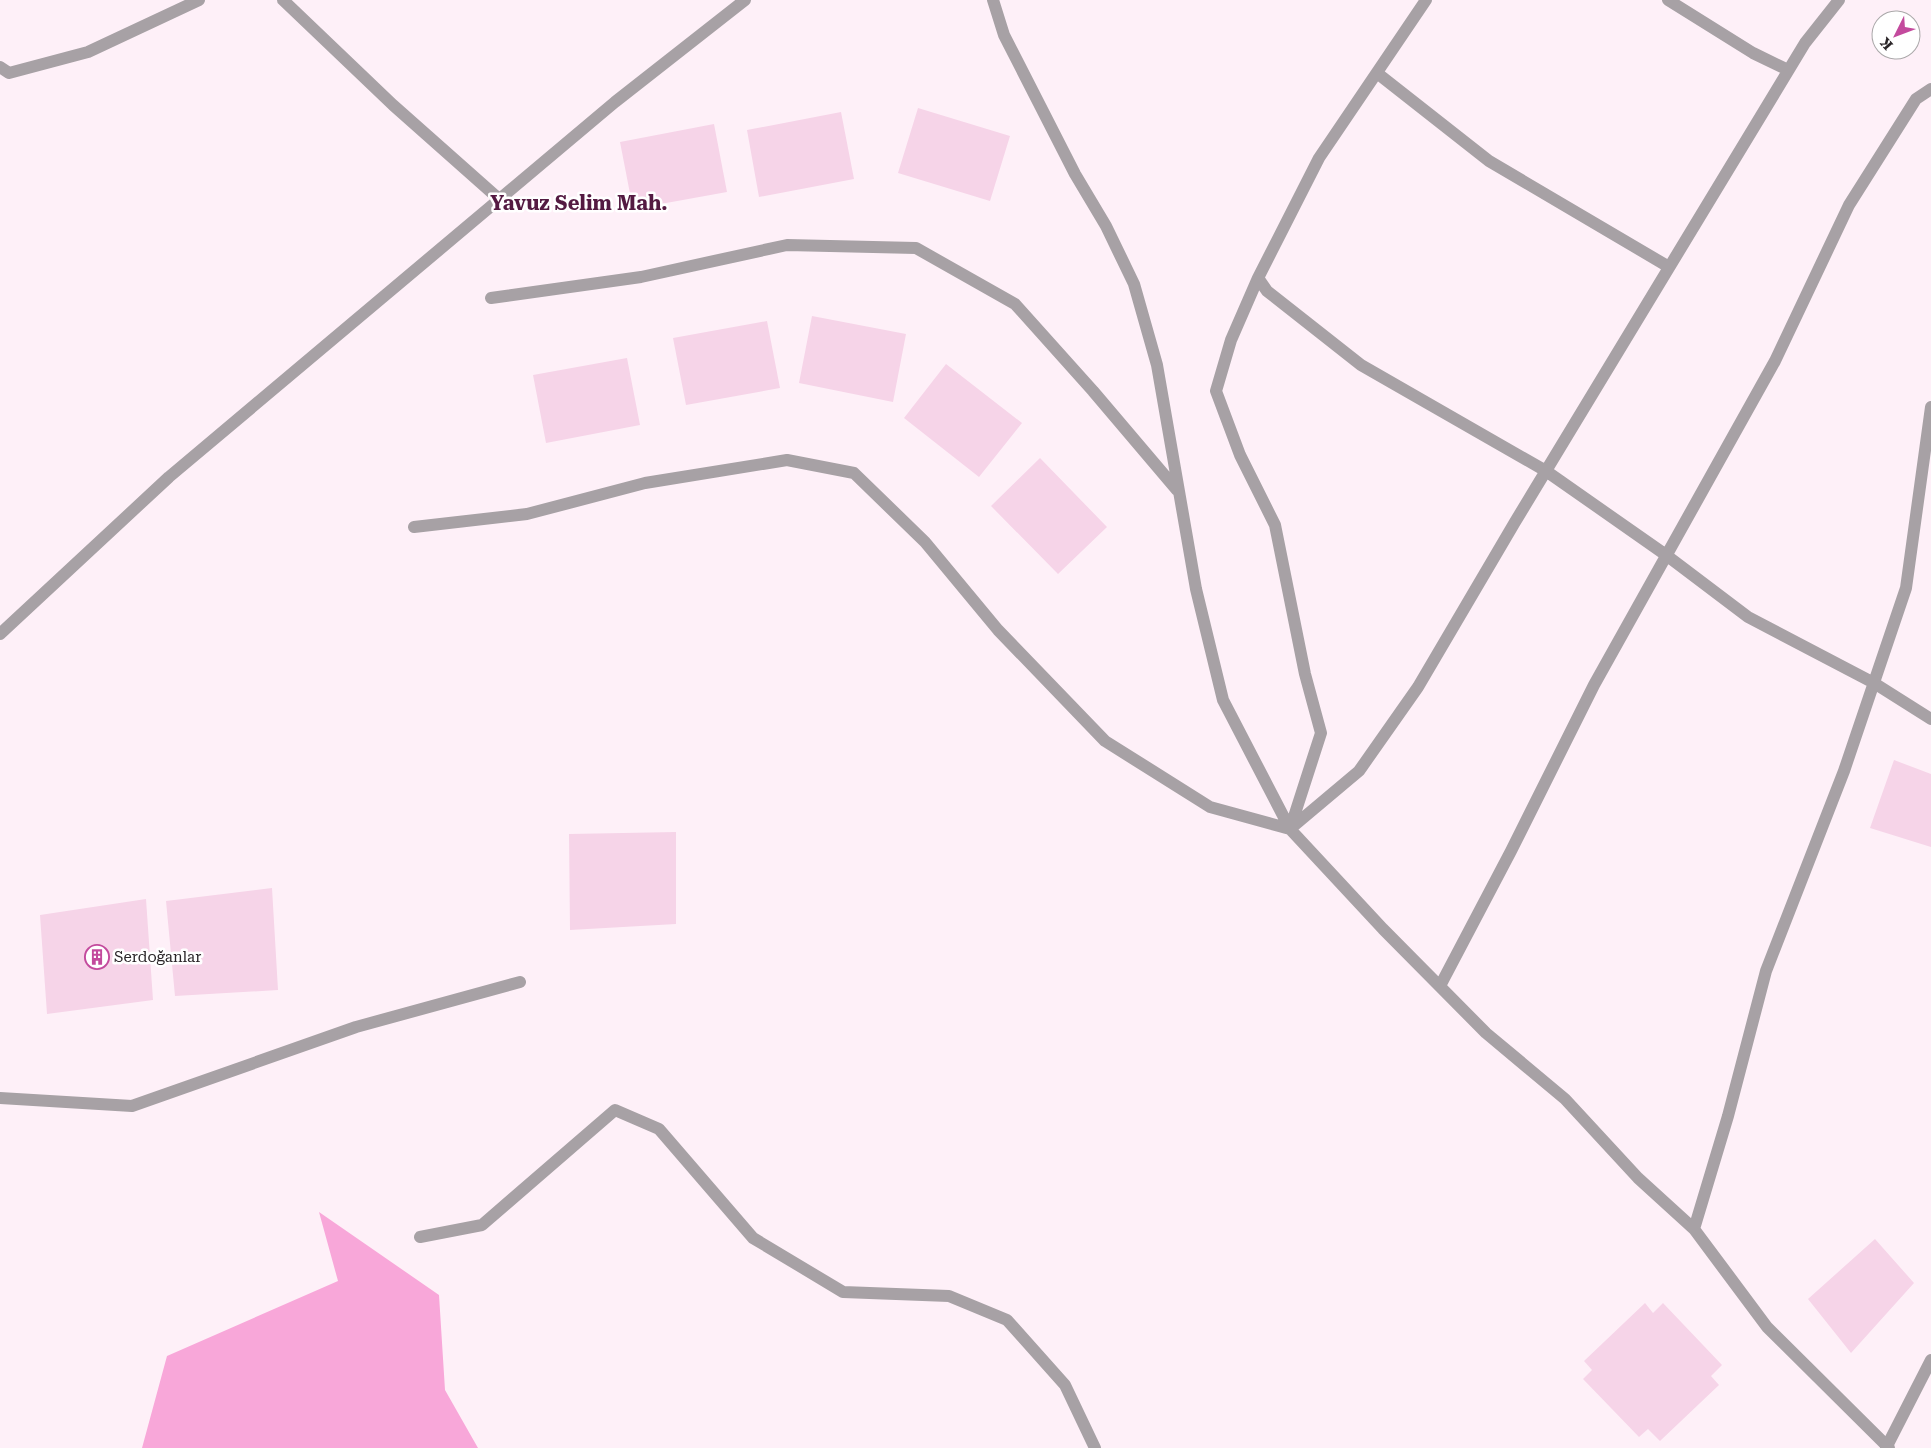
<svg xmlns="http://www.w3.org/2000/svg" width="1931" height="1448" viewBox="0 0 1931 1448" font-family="'Roboto Serif',serif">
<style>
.forest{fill:#f8a7d9}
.building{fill:#f6d4e8}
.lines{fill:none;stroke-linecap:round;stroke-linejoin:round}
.service{stroke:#a7a1a5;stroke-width:12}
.minor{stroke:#a7a1a5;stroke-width:12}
.tertiary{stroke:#a7a1a5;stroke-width:12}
.labels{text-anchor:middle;stroke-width:5;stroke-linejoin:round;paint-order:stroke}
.poi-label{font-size:15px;fill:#2a2528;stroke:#fff;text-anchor:start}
.district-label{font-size:20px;font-weight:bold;fill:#541a42;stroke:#fff}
</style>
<rect width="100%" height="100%" fill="#fef0f8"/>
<path class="forest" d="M 319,1212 L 439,1295 L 445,1390 L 478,1448 L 142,1448 L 167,1356 L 338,1281 Z"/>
<path class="building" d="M 918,108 L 1010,136 L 990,201 L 898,173 Z
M 841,112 L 854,179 L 759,197 L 747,130 Z
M 714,124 L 727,192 L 633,209 L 620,142 Z
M 812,316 L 906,334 L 893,402 L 799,383 Z
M 767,321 L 780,388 L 686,405 L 673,338 Z
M 627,358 L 640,425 L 546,443 L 533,375 Z
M 946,364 L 1022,423 L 979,477 L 904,418 Z
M 1040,458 L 1107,527 L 1058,574 L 991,506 Z
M 1894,760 L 1931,774 L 1931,847 L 1870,828 Z
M 676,832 L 676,924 L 570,930 L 569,834 Z
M 272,888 L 278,990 L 175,996 L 166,901 Z
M 146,899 L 153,1000 L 47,1014 L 40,915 Z
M 1875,1239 L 1914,1283 L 1851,1353 L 1808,1299 Z
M 1645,1303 L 1653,1313 L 1663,1303 L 1722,1365 L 1711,1376 L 1719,1385 L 1660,1441 L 1648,1429 L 1639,1437 L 1583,1379 L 1592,1370 L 1584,1361 Z"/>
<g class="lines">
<path class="service" d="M 283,0 L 393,105 L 499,199
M 0,67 L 9,73 L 88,52 L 199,0
M 0,1098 L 132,1106 L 356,1027 L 520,982
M 420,1237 L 482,1225 L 615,1110 L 659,1129 L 753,1238 L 843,1292 L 949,1296 L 1007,1320 L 1065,1385 L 1095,1448"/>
<path class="minor" d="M 993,0 L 1004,35 L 1075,174 L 1106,226 L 1134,284 L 1157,365 L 1196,589 L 1223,700 L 1290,829 L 1383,929 L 1486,1033 L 1565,1099 L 1638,1178 L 1694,1229 L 1767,1327 L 1889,1448
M 1668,0 L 1753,53 L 1788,70
M 1377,73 L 1489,161 L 1669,267
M 1258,278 L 1267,291 L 1361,365 L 1546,471 L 1666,555 L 1748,617 L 1874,683 L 1931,719
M 491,298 L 641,277 L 787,245 L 916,248 L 1015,304 L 1093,391 L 1177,490
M 414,527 L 527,514 L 645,483 L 787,460 L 854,473 L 925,542 L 998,630 L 1105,741 L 1210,807 L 1290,829
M 0,634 L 169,477 L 615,102 L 745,0
M 1290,829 L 1359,771 L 1418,687 L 1515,522 L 1805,43 L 1839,0
M 1290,829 L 1321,733 L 1305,674 L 1275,525 L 1240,455 L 1216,391 L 1231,340 L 1258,278 L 1319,158 L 1426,0
M 1440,986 L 1511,851 L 1594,685 L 1775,361 L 1849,205 L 1916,99 L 1931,89
M 1694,1229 L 1728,1116 L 1766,971 L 1844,771 L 1906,588 L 1931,407"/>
<path class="tertiary" d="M 1886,1448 L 1931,1360"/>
</g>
<defs>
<symbol id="building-ring" viewBox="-11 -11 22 22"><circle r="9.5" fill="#fff" stroke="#c34a9d" stroke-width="1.5"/><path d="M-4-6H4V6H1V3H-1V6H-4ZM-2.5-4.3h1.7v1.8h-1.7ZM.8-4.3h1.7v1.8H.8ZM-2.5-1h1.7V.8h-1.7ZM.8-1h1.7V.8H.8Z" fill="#c34a9d"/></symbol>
</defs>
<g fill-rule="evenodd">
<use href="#building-ring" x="83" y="943" width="28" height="28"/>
</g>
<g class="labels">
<g class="poi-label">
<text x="114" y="962">Serdoğanlar</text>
</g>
<g class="district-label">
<text x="579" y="210">Yavuz Selim Mah.</text>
</g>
</g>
<g transform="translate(1896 35) rotate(228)"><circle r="24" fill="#ffffff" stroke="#aaa8a9"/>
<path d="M0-4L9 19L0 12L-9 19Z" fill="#c34a9d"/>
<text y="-8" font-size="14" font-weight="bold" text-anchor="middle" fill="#2a2528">K</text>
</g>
</svg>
